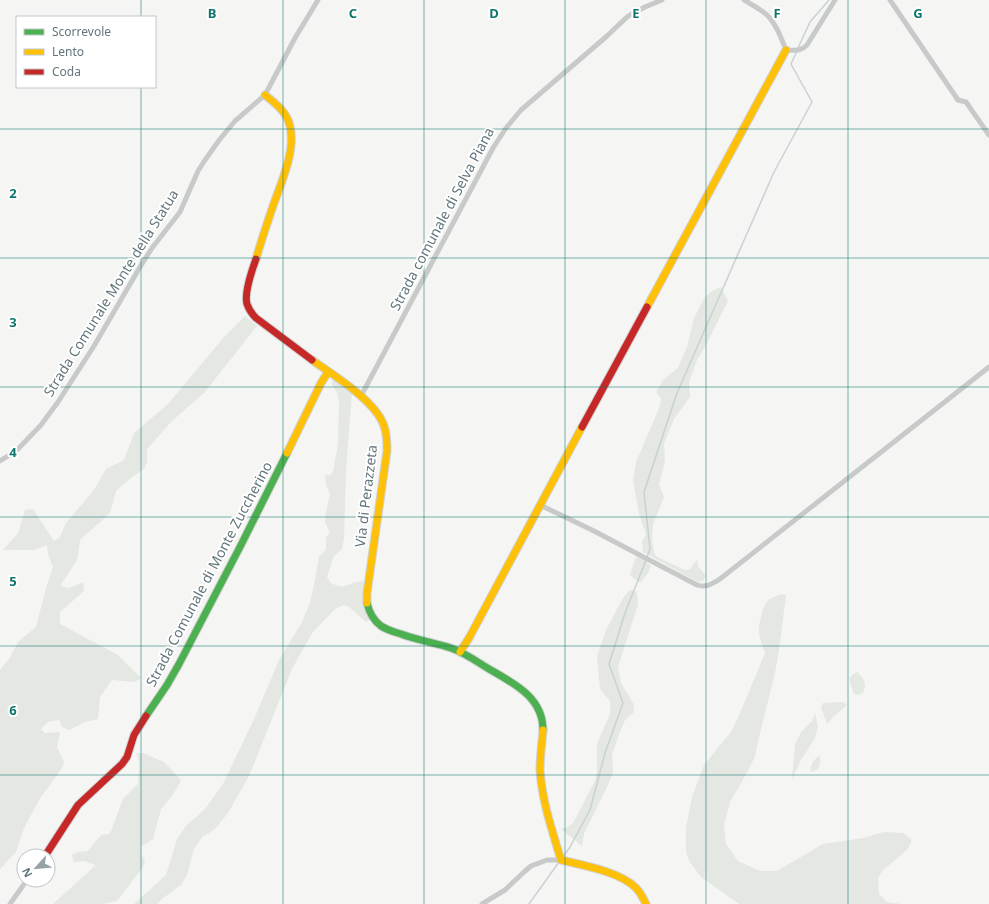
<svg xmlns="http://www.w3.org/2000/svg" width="989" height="904" viewBox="0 0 989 904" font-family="'Noto Sans',sans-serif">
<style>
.green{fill:#e4e7e2}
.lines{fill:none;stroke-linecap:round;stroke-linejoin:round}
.stream{stroke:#c8d2d3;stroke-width:1.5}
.fast-casing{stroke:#d1d2d2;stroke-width:9}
.slow-casing{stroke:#d1d2d2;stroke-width:9}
.jam-casing{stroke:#d1d2d2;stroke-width:9}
.street{stroke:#c8caca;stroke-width:5}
.fast{stroke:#4caf50;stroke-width:7}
.slow{stroke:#ffc107;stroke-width:7}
.jam{stroke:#c62828;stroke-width:7}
.grid{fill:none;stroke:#0f766e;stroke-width:1;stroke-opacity:0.55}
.labels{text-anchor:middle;stroke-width:4;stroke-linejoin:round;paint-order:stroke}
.street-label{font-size:14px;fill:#63767c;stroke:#fff}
.grid-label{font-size:13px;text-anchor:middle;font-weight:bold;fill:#0f766e;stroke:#fff;stroke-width:4;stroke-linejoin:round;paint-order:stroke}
</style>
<rect width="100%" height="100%" fill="#f5f5f4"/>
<path class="green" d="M 721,287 L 728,301 L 705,347 L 697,360 L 689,382 L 690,397 L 674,419 L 664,444 L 665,461 L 659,484 L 664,497 L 653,524 L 652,540 L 654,552 L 657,557 L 685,570 L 690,569 L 697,560 L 698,566 L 706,576 L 703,581 L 698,582 L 643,552 L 642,542 L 646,534 L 639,514 L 633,480 L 636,462 L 660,406 L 661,398 L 656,392 L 663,380 L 678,368 L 687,347 L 694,318 L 705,297 L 712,291 Z
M 245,316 L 257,326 L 204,393 L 172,421 L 147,449 L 147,462 L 144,469 L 132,477 L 116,491 L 110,513 L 80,540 L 77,560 L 60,586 L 69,588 L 83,582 L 84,591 L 60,612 L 60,624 L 118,655 L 141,678 L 135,682 L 112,680 L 100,697 L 98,719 L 85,722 L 69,730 L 62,727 L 59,720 L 48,722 L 41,729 L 45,733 L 60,732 L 57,747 L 64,762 L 62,768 L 39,800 L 24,828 L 16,852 L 0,869 L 0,670 L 9,659 L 18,642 L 36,627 L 46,588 L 53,567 L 48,554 L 47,545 L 34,550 L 3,550 L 18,533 L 25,510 L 33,509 L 54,541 L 60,537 L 66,523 L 94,490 L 106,469 L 124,460 L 134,433 L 168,404 L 225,336 Z
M 335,380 L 352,393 L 346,471 L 344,539 L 342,549 L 334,556 L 327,577 L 331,583 C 335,585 340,587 344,586 C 351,585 357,580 364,582 C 367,588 363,595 364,601 C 364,608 368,614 370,620 L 366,622 L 348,606 L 343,605 L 334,610 L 312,633 L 292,669 L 249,776 L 228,813 L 214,830 L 202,837 L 194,849 L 187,875 L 181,885 L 162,899 L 157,904 L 134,904 L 166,875 L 177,839 L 186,826 L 205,809 L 223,784 L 255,717 L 279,660 L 302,622 L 310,603 L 315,580 L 319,556 L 326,550 L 326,538 L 330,532 L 325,522 L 326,512 L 330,494 L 326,484 L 325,475 L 330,475 L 333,472 L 338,444 L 339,401 L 337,392 L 332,385 L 332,381 Z
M 636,557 L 643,559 L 651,566 L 648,573 L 640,583 L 630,575 Z
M 630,590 L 637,592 L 638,604 L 618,667 L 621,683 L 634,705 L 633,713 L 625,720 L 620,732 L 612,755 L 613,773 L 608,785 L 584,834 L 582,846 L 561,829 L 566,828 L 573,823 L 595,781 L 597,771 L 597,744 L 610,714 L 610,701 L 600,689 L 597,656 L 606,630 L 623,598 Z
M 780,594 L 786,595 L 779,650 L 775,673 L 760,733 L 755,756 L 748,771 L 730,802 L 724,825 L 726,844 L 738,861 L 760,871 L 777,871 L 823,844 L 863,838 L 884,832 L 903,833 L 911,839 L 911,843 L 907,850 L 883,870 L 878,878 L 879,894 L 887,902 L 901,904 L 739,904 L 701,877 L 690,862 L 687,856 L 686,849 L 686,828 L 692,797 L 704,765 L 731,732 L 741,711 L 765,653 L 760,639 L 759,632 L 759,625 L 763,609 L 768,600 Z
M 857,672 C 864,678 867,684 863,693 L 859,695 L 854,694 L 849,679 L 852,675 Z
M 843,702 L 847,705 L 833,717 L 827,724 L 821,707 L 823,703 Z
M 815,713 L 818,727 L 815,738 L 801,760 L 792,779 L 795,744 L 801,732 L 812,721 Z
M 137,753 L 143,753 L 164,762 L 181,780 L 174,793 L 161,809 L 153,839 L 142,846 L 141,853 L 145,861 L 143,867 L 117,901 L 103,904 L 53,904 L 96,865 L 84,861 L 74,862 L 72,855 L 78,852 L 88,851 L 101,835 L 110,834 L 123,799 L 138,784 L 139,765 Z
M 820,755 L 820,764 L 818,769 L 811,772 C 809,764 815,759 820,755 Z"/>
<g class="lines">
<path class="stream" d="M 798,48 L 810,22 L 829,0
M 647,557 L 650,549 L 644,492 L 677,393 L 774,172 L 812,102 L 791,64 L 797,51
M 563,857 L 570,847 L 590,810 L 605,753 L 623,703 L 609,664 L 625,613 L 646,560
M 529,904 L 559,862"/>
<defs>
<path id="fast" d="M 367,603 C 369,612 373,620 381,626 C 387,630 394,632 401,634 C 417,640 435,643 451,648 C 465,653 476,661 489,669 C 513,683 543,697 543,730
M 146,716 L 167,685 L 179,664 L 241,545 L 287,453"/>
<path id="slow" d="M 256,259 C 261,241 267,224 273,206 C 281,183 296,151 290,126 C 287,112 275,103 265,95
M 647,307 L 786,50
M 312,360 C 333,375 376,401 384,426 C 387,434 387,443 387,451 L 367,593 L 367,603
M 287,453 L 321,383 L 328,372
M 460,652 L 469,638 L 582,427
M 543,730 C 542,743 540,756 540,770 C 542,801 552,830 561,860 C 582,865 621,872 636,888 C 641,893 643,898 646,904"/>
<path id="jam" d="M 256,259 C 252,270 244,293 247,304 C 249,310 252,314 256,318 L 312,360
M 582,427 L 647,307
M 45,856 L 78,805 L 122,764 L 127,757 L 134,735 L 146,716"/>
</defs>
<use href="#fast" class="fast-casing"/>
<use href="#slow" class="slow-casing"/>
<use href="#jam" class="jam-casing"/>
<path class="street" d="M 744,0 C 752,5 761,9 768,16 C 777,25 781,38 786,50 C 795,50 800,52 807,45 L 835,0
M 890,0 L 958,100 L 966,102 L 989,135
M 361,396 L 493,148 L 506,128 L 521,110 L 607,36 L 627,17 L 633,13 L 645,7 L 662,0
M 0,461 L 16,451 L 41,425 L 58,402 L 94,346 L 140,267 L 152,248 L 180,212 L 198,171 L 205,160 L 220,139 L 235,121 L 265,95 L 295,38 L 318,0
M 540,505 L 592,530 L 697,585 C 706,588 712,584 720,579 L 989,367
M 10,904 L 27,880
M 482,904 L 505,890 L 524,872 L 531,866 L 547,860 L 561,860"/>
<use href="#fast" class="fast"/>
<use href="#slow" class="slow"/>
<use href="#jam" class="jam"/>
</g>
<path class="grid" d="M 141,0 L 141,17M 283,0 L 283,904M 424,0 L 424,904M 565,0 L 565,904M 706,0 L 706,904M 848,0 L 848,904M 141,87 L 141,904M 0,129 L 989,129M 0,258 L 989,258M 0,387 L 989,387M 0,517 L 989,517M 0,646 L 989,646M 0,775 L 989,775"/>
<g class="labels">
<g class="street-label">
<text transform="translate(442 219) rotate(-62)" y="5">Strada comunale di Selva Piana</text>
<text transform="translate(111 293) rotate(-58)" y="5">Strada Comunale Monte della Statua</text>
<text transform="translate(366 496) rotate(-83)" y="5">Via di Perazzeta</text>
<text transform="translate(209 574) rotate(-62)" y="5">Strada Comunale di Monte Zuccherino</text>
</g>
</g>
<g class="grid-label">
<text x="212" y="18">B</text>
<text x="353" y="18">C</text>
<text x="494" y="18">D</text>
<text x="636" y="18">E</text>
<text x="777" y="18">F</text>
<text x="918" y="18">G</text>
<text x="13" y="198">2</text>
<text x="13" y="327">3</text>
<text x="13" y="457">4</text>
<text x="13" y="586">5</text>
<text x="13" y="715">6</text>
</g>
<rect x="16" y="16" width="140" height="72" fill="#ffffff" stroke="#c1c8cb"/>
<rect x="24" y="29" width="20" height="6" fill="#4caf50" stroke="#c1c8cb"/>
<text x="52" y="36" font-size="12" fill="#63767c">Scorrevole</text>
<rect x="24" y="49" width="20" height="6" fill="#ffc107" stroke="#c1c8cb"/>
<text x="52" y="56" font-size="12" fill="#63767c">Lento</text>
<rect x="24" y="69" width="20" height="6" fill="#c62828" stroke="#c1c8cb"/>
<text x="52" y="76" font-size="12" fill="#63767c">Coda</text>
<g transform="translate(36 868) rotate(243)"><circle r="19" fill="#ffffff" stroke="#c1c8cb"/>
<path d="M0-3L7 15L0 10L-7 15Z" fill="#96a2a6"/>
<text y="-6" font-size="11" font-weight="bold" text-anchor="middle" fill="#63767c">N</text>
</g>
</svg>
